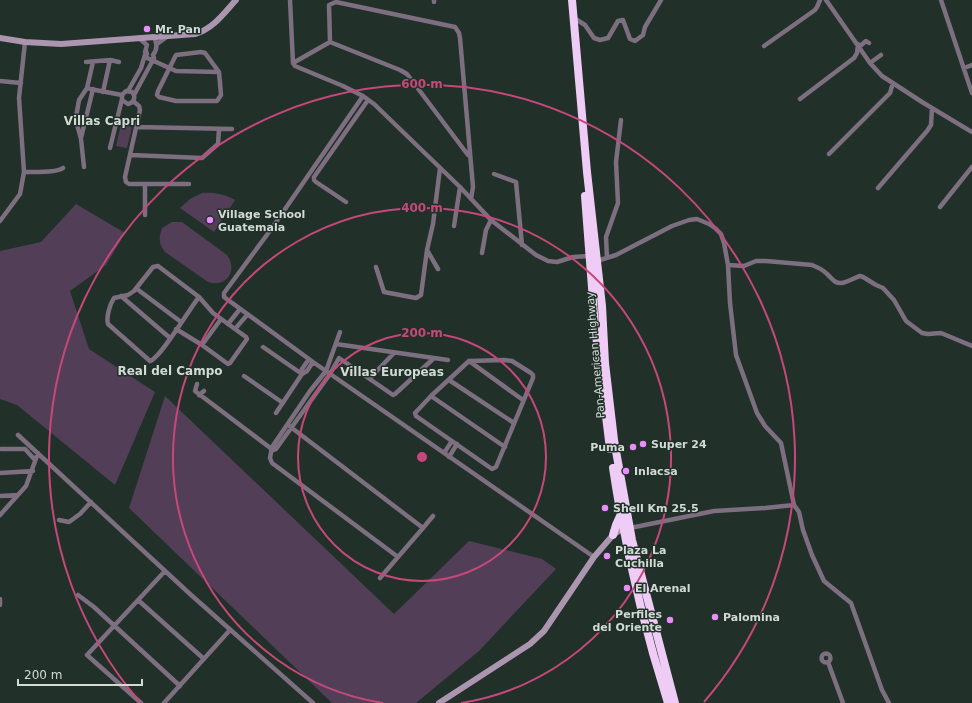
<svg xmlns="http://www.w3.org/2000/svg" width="972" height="703" viewBox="0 0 972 703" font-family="'DejaVu Sans',sans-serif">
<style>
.green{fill:#523e56}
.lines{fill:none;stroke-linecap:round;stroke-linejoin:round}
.street{stroke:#7d6f7f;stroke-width:4.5}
.secondary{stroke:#ab95af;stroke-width:6}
.highway{stroke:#efccf5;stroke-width:8}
.ring{fill:none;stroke:#c6487a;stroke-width:2}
.poi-dot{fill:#ea8dfc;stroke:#213029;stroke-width:1.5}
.labels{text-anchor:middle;stroke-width:3;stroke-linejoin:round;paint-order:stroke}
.poi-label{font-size:11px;font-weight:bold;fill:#d1dad5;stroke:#213029;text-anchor:start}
.street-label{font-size:11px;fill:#d1dad5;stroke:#213029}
.neighbourhood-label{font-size:12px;font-weight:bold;fill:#d1dad5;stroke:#213029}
.centre{fill:#c6487a;stroke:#213029;stroke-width:2}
.ring-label{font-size:12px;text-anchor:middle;font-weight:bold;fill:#c6487a;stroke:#213029;stroke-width:3;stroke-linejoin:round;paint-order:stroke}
</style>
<rect width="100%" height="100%" fill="#213029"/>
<path class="green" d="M 121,124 L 132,127 L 127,148 L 116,146 Z
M 202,193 C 214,192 224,194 235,200 L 214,232 L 180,208 L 190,199 Z
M 76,204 L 125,233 L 106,265 L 70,291 L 89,349 L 155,392 L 115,485 L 17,405 L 0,399 L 0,251 L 41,242 Z
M 172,222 L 182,222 L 227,255 C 238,270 227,288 208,282 L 165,252 C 158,243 159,238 162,228 Z
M 165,396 L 394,614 L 469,541 L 542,559 L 556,569 L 479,651 L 416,703 L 332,703 L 129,508 Z"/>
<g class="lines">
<path class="street" d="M 290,0 L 293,63 L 295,66 L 343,86 L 363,96 L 374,104 L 460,187 L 491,220 L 536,255 L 548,261 L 557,262 L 573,257 L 589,256
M 826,0 L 870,63 L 882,76 L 922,102 L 972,132
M 941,0 L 972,93
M 434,2 L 434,0
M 574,18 L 585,25 L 594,38 L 600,40 L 608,38 L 618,21 L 623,20 L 630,39 L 635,41 L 643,35 L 645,27 L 661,0
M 139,38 L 147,45 L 145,52
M 330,42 L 329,5 L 336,2 L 455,27 L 459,33 L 460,38 L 473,187 L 471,199
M 330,42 L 400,70 L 407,74 L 468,155
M 157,44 L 168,36
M 764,46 L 815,10 L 817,7 L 820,0
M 859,47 L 866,41 L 869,43
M 201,52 L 205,53 L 219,72 L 221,95 L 217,101 L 176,101 L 159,97 L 157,95 L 158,91 L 176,55 Z
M 145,57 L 176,71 L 219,72
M 86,62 L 110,60 L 119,62
M 293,63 L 330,42
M 870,63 L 881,55
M 964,68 L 972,65
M 0,81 L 21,83
M 90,89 L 122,95
M 128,91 L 141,68 L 145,55 L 147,54 L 146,51
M 103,92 L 110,60
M 134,95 L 132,92 L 126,91 L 122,95 L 122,100 L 128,104 C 133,103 135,100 134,95 L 154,58 L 153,55 C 158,49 157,43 154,37
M 363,96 L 272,228 L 224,293 L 224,297 L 313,362 L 594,557
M 800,99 L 854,58 L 857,53 L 858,44
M 133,101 L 139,106 L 140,110 L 125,177 L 126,182 L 129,184 L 189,184
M 137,127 L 232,129
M 81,138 L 93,89
M 110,148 L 122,99
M 829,154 L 890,93 L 893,83
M 131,155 L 202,158 L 218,144 L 219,129
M 84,167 L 81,139 L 78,128 L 76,117 L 79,100 L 87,88 L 93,62
M 24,172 C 33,172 57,173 63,168
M 494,174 L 516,182 L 522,245
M 878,188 L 927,131 L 931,125 L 932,108
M 346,202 L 316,182 L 314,180 L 314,177 L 368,100
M 940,207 L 972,167
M 145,215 L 145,184
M 0,221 L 20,194 L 24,172 L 19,98 L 25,42
M 454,226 L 460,187
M 482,253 L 486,230 L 491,220
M 607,258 L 606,237 L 618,203 L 616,162 L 621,120
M 597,261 L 616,255 L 672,226 L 689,220 L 697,219 L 709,224 L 715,228 L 721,234 L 724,243 L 728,265 L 730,303 L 736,355 L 757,413 L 765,426 L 781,443 L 794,505 L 799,512 L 803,530 L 812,555 L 824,581 L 851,603 L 882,690 L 889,703
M 728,265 L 744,266 L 756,261 L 766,261 L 812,265 C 817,267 822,269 826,273 C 831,277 834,284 842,283 C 848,282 854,278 860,276 L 863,277 L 876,285 L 883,288 L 894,300 L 906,321 L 922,333 L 928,334 L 941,333 L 972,346
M 376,267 L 384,292 L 416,298 L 421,295 L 427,250
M 438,269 L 427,250 L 433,224 L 440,168
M 137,289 L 181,322
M 121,296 L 170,338
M 228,324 L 240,309
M 176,329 L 202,345 L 228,364 L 230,363 L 247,339 L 246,337 L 213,313 L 199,297 L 158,266 L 153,267 L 134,291 L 128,295 L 114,298 C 110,304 106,317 108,324 L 150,361 C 160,359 190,308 199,297
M 235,329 L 247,315
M 336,344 L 448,360
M 202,345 L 221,319
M 263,347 L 302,374
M 504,360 L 512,361 L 531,373 L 533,375 L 533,378 L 496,467 L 492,469 L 416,416 L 415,413 L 431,396 L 469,361 Z
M 469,361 L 523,400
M 302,374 L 302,369 L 309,359
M 244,376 L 283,403
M 370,378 L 394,353
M 449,380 L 514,423
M 197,384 L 195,391 L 273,450
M 199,395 L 204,391
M 431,396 L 505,447
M 276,413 L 302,374 L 307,371 L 313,362
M 288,425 L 423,528 L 398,557 L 272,463 L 270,458 L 272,447 L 310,391 L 326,371 L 340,332
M 18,435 L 190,594 L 313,703
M 1,449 L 25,449 L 35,460
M 273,450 L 276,449 L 330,374 L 339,358 L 393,395 L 395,394 L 433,359
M 444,453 L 452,441
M 449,457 L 457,444
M 0,473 L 33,471
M 0,496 L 18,495
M 0,515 L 26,486 L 38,453
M 59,520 L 69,522 L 80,514 L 91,502
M 423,528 L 433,516
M 630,528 L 714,511 L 765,508 L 794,505
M 380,578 L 398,557
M 78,595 L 94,607 L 180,686
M 0,599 L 0,605
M 138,600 L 204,659
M821.5 658a4.5 4.5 0 1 1 9 0a4.5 4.5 0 1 1-9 0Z
M 828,662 L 843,703
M 141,703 L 87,655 L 165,571
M 164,703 L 230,630"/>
<path class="secondary" d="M 0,38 L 25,42 L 61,44 L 195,34 C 213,29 224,13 236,0
M 439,703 L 530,644 L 544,631 L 594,557 L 613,535 L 624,527"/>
<path class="highway" d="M 572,0 L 587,172 L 602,306 L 605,363 L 614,440 L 632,540 L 675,703
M 585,196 L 595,327 L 610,449
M 613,468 C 625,547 644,628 668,703
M 613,535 L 616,525 L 621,514"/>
</g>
<g class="ring">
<circle cx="422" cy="457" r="124"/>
<path d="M383 703A249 249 0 1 1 461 703"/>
<path d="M140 702A373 373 0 1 1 704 702"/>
</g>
<g class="poi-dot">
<circle cx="147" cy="29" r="4"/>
<circle cx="210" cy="220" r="4"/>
<circle cx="643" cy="444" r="4"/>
<circle cx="633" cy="447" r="4"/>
<circle cx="626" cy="471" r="4"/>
<circle cx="605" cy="508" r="4"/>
<circle cx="607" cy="556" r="4"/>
<circle cx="627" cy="588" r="4"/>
<circle cx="715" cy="617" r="4"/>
<circle cx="670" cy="620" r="4"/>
</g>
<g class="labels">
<g class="poi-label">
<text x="155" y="33">Mr. Pan</text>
<text x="218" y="218">Village School<tspan x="218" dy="13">Guatemala</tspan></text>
<text x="651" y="448">Super 24</text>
<text x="625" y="451" text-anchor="end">Puma</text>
<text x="634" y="475">Inlacsa</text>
<text x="613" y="512">Shell Km 25.5</text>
<text x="615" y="554">Plaza La<tspan x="615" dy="13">Cuchilla</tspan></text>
<text x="635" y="592">El Arenal</text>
<text x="662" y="618" text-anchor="end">Perfiles<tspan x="662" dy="13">del Oriente</tspan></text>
<text x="723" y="621">Palomina</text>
</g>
<g class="street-label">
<text transform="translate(595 355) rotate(-95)" y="4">Pan-American Highway</text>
</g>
<g class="neighbourhood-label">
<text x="102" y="125">Villas Capri</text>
<text x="170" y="375">Real del Campo</text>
<text x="392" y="376">Villas Europeas</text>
</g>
</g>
<circle cx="422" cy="457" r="6" class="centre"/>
<g class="ring-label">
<text x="422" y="88">600 m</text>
<text x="422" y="212">400 m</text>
<text x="422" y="337">200 m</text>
</g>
<path d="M18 679v6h124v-6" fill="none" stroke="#d1dad5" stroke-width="2"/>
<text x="24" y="679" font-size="12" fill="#d1dad5" stroke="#213029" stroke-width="3" paint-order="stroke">200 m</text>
</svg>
